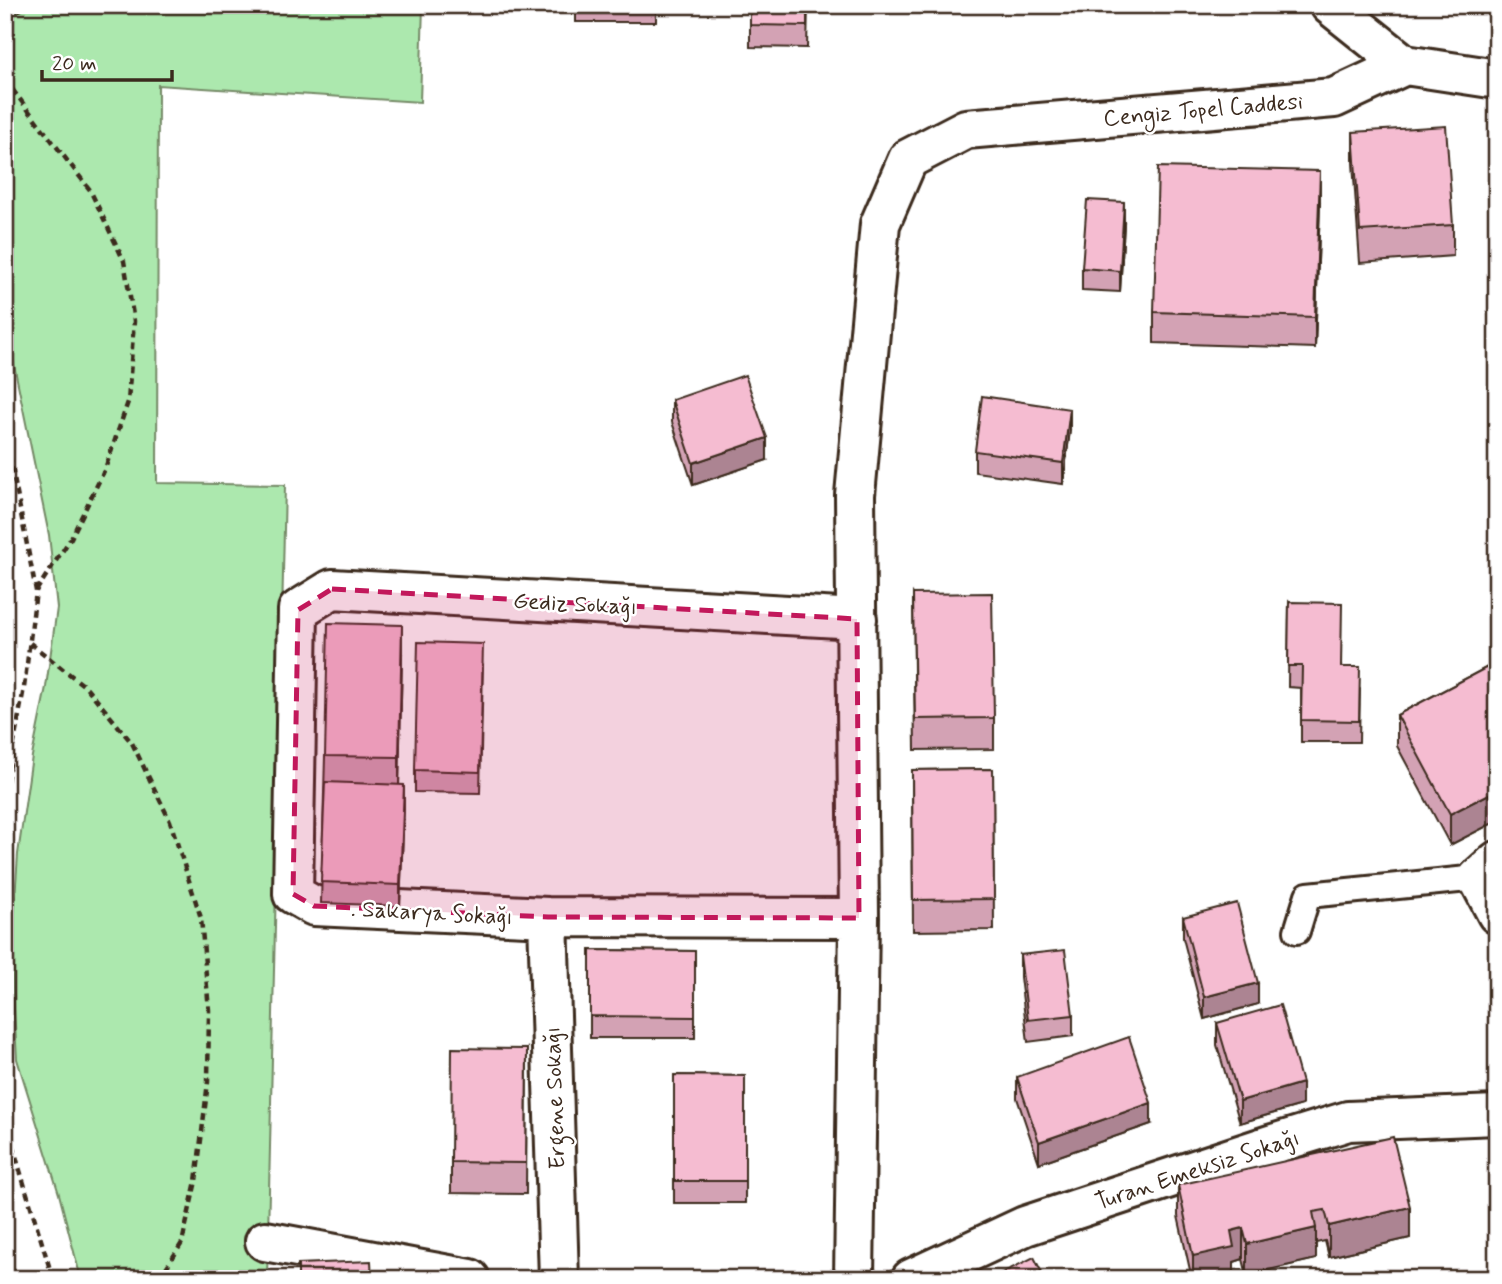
<svg xmlns="http://www.w3.org/2000/svg" width="1502" height="1284" viewBox="0 0 1502 1284" font-family="Mynerve,sans-serif">
<style>
.green{fill:#ace8ae;stroke:#748966;stroke-width:2}
.lines{fill:none;stroke-linecap:round;stroke-linejoin:round}
.service-casing{stroke:#3b2a1e;stroke-width:30}
.minor-casing{stroke:#3b2a1e;stroke-width:44}
.path{stroke:#3b2a1e;stroke-width:4.5;stroke-dasharray:7 5;stroke-linecap:butt}
.service{stroke:#fff;stroke-width:24}
.minor{stroke:#fff;stroke-width:38}
.wall{fill:#d3a2b4;stroke:#3b2a1e;stroke-width:2}
.shaded-wall{fill:#ac8492;stroke:#3b2a1e;stroke-width:2}
.building{fill:#f5bcd1;stroke:#3b2a1e;stroke-width:2}
.marked{fill:#c2185b;fill-opacity:0.2;stroke:#c2185b;stroke-width:5;stroke-dasharray:14 9;stroke-linejoin:round}
.labels{text-anchor:middle;stroke-width:5;stroke-linejoin:round;paint-order:stroke}
.street-label{font-size:23px;fill:#3b2a1e;stroke:#fff}
</style>
<rect width="100%" height="100%" fill="#fff"/>
<filter id="ink" filterUnits="userSpaceOnUse"><feTurbulence type="fractalNoise" baseFrequency=".0143" numOctaves="2"/><feDisplacementMap in="SourceGraphic" scale="14" xChannelSelector="R" yChannelSelector="G"/><feConvolveMatrix kernelMatrix="1 2 1 2 8 2 1 2 1" color-interpolation-filters="sRGB"/></filter>
<g filter="url(#ink)">
<path class="green" d="M 5,5 L 423,5 L 420,102 L 158,85 L 157,483 L 285,485 L 267,1279 L 81,1279 L 59,1194 L 17,1059 L 11,959 L 18,854 L 32,756 L 46,687 L 57,608 L 49,535 L 5,321 Z"/>
<g class="lines">
<defs>
<path id="service" d="M 1297,931 L 1308,895 L 1478,878"/>
<path id="minor" d="M 1330,5 L 1405,65
M 857,619 L 332,589 L 298,610 L 293,894 L 314,906 L 548,917 L 859,918
M 1497,861 L 1478,878 L 1497,914
M 548,917 L 559,1279
M 265,1241 L 470,1279
M 854,1279 L 859,918 L 855,495 L 880,224 L 908,159 L 966,129 L 1334,98 L 1405,65 L 1497,79
M 911,1279 L 1025,1226 L 1270,1145 L 1348,1121 L 1497,1115"/>
</defs>
<use href="#service" class="service-casing"/>
<use href="#minor" class="minor-casing"/>
<path class="path" d="M 5,16 L 30,5
M 5,80 L 90,190 L 124,261 L 134,321 L 128,402 L 105,469 L 71,538 L 36,591
M 5,432 L 36,591 L 24,688 L 5,792
M 30,643 L 87,688 L 132,743 L 170,821 L 201,918 L 209,1010 L 208,1082 L 196,1181 L 182,1243 L 159,1279
M 5,1110 L 18,1164 L 53,1279"/>
<use href="#service" class="service"/>
<use href="#minor" class="minor"/>
</g>
<path class="wall" d="M 576,5 L 656,5 L 656,22 L 576,22 Z
M 750,5 L 808,5 L 807,48 L 750,47 Z
M 1353,132 L 1453,225 L 1453,256 L 1360,263 L 1353,163 Z
M 1320,203 L 1315,348 L 1154,343 L 1154,312 Z
M 1124,224 L 1120,292 L 1082,290 L 1082,268 Z
M 672,400 L 767,460 L 693,485 L 672,422 Z
M 1070,430 L 1063,484 L 975,472 L 975,451 Z
M 913,594 L 994,718 L 994,749 L 915,750 Z
M 1289,602 L 1360,689 L 1359,742 L 1301,742 L 1301,688 L 1288,687 Z
M 402,656 L 399,785 L 404,807 L 400,906 L 321,903 L 325,756 Z
M 1497,662 L 1497,821 L 1450,845 L 1397,746 L 1397,715 Z
M 483,666 L 480,793 L 415,792 L 415,770 Z
M 993,769 L 994,930 L 913,931 L 912,770 Z
M 1183,917 L 1258,1004 L 1204,1019 L 1183,938 Z
M 590,950 L 695,951 L 695,1038 L 590,1038 Z
M 1020,955 L 1073,1015 L 1073,1036 L 1028,1042 L 1020,977 Z
M 1217,1023 L 1302,1105 L 1240,1123 L 1217,1045 Z
M 527,1049 L 526,1194 L 451,1193 L 451,1162 Z
M 674,1075 L 745,1076 L 745,1203 L 674,1203 Z
M 1017,1077 L 1151,1124 L 1039,1163 L 1017,1098 Z
M 1178,1185 L 1410,1207 L 1410,1238 L 1329,1257 L 1325,1241 L 1316,1243 L 1316,1259 L 1247,1275 L 1243,1259 L 1234,1262 L 1234,1278 L 1229,1279 L 1192,1279 L 1178,1216 Z"/>
<path class="shaded-wall" d="M 1320,171 L 1320,203 L 1315,348 L 1315,317 Z
M 1124,202 L 1124,224 L 1120,292 L 1120,271 Z
M 1070,409 L 1070,430 L 1063,484 L 1063,463 Z
M 767,438 L 767,460 L 693,485 L 693,463 Z
M 402,625 L 402,656 L 399,788 L 399,757 Z
M 404,785 L 404,807 L 400,906 L 400,885 Z
M 1497,790 L 1497,821 L 1450,845 L 1450,814 Z
M 1258,983 L 1258,1004 L 1204,1019 L 1204,997 Z
M 1302,1083 L 1302,1105 L 1240,1123 L 1240,1101 Z
M 1151,1103 L 1151,1124 L 1039,1163 L 1039,1142 Z
M 1410,1207 L 1410,1238 L 1329,1257 L 1329,1226 Z
M 1243,1228 L 1243,1259 L 1234,1262 L 1234,1278 L 1229,1279 L 1193,1279 L 1193,1256 L 1231,1231 Z
M 1316,1228 L 1316,1259 L 1247,1275 L 1247,1244 Z"/>
<path class="building" d="M 750,5 L 807,5 L 807,26 L 750,25 Z
M 1446,126 L 1453,225 L 1360,231 L 1353,132 Z
M 1158,167 L 1320,171 L 1315,317 L 1154,312 Z
M 1087,200 L 1124,202 L 1120,271 L 1082,268 Z
M 745,375 L 767,438 L 693,463 L 672,400 Z
M 982,396 L 1070,409 L 1063,463 L 975,451 Z
M 992,593 L 994,718 L 915,719 L 913,594 Z
M 1289,602 L 1342,603 L 1341,667 L 1360,667 L 1359,721 L 1301,720 L 1302,666 L 1288,666 Z
M 328,623 L 402,625 L 399,757 L 325,756 Z
M 418,642 L 483,644 L 480,772 L 415,770 Z
M 1497,662 L 1497,790 L 1450,814 L 1397,715 Z
M 993,769 L 994,899 L 913,900 L 912,770 Z
M 325,782 L 404,785 L 400,885 L 321,882 Z
M 1237,903 L 1258,983 L 1204,997 L 1183,917 Z
M 590,950 L 695,951 L 695,1017 L 590,1016 Z
M 1065,950 L 1073,1015 L 1028,1020 L 1020,955 Z
M 1280,1005 L 1302,1083 L 1240,1101 L 1217,1023 Z
M 1129,1037 L 1151,1103 L 1039,1142 L 1017,1077 Z
M 452,1048 L 527,1049 L 526,1163 L 451,1162 Z
M 674,1075 L 745,1076 L 745,1181 L 674,1181 Z
M 1393,1137 L 1410,1207 L 1329,1226 L 1325,1210 L 1313,1212 L 1316,1228 L 1247,1244 L 1243,1228 L 1231,1231 L 1234,1247 L 1193,1256 L 1178,1185 Z
M 1034,1257 L 1045,1279 L 990,1279 Z
M 371,1261 L 372,1279 L 298,1279 L 298,1264 Z"/>
</g>
<path class="marked" d="M 332,589 L 857,619 L 859,918 L 548,917 L 314,906 L 293,894 L 298,610 Z"/>
<g class="labels">
<g class="street-label">
<text transform="translate(1203 109) rotate(-5)" y="8">Cengiz Topel Caddesi</text>
<text transform="translate(575 603) rotate(3)" y="8">Gediz Sokağı</text>
<text transform="translate(432 912) rotate(3)" y="8">. Sakarya Sokağı</text>
<text transform="translate(554 1098) rotate(-92)" y="8">Ergene Sokağı</text>
<text transform="translate(1197 1169) rotate(-18)" y="8">Turan Emeksiz Sokağı</text>
</g>
</g>
<rect width="1502" height="1284" fill="none" stroke="#fff" stroke-width="28"/>
<rect x="14" y="14" width="1474" height="1256" fill="none" stroke="#3b2a1e" stroke-width="2.5" filter="url(#ink)"/>
<path d="M42 70v10h130v-10" fill="none" stroke="#3b2a1e" stroke-width="3.5"/>
<text x="52" y="70" font-size="21" fill="#3b2a1e" stroke="#ffffff" stroke-width="5" paint-order="stroke">20 m</text>
</svg>
